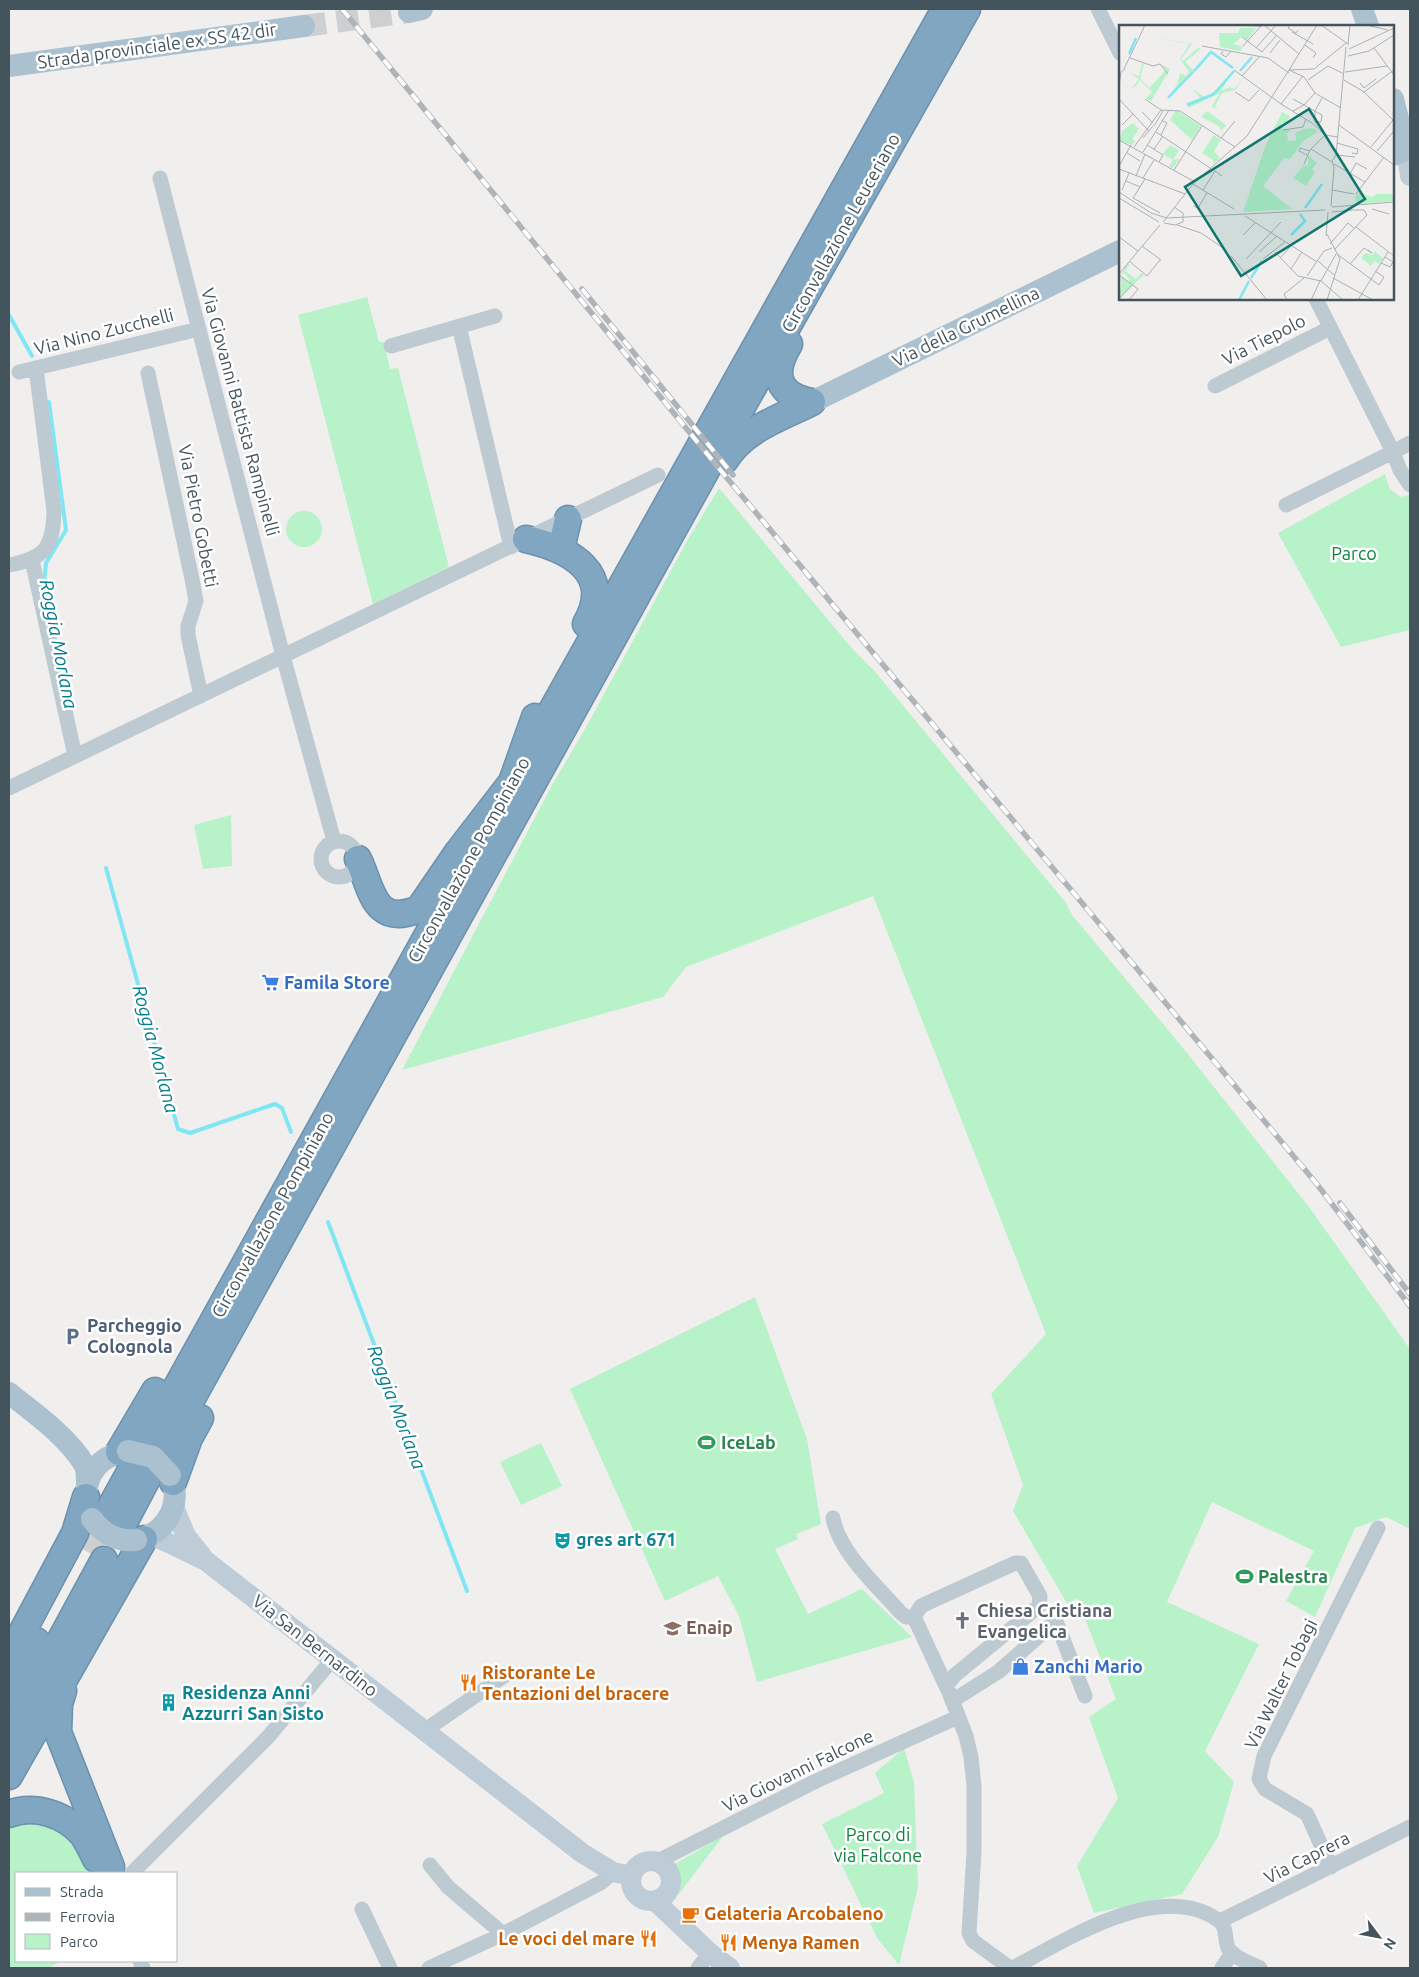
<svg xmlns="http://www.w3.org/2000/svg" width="1419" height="1977" viewBox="0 0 1419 1977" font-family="Ubuntu,sans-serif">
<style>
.green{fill:#b8f2c9}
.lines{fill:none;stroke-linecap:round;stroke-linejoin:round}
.stream{stroke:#81e6f3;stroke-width:4}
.primary-tunnel{stroke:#cecfd1;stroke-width:22;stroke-dasharray:22 11;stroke-linecap:butt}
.highway-tunnel{stroke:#cecfd1;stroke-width:26;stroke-dasharray:26 13;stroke-linecap:butt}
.highway-casing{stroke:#6c91ad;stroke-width:29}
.street{stroke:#bdcad1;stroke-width:15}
.secondary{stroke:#bdccd7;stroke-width:20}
.primary{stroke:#abc1cf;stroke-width:22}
.highway{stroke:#81a6c1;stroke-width:26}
.rail-casing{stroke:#afb4b9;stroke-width:5.5}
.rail{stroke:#fff;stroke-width:4;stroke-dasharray:11;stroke-linecap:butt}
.primary-bridge{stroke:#abc1cf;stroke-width:22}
.labels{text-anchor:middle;stroke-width:5;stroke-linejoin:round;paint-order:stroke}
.street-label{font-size:18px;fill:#44545d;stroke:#fff}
.park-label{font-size:18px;fill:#0f843f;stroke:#fff}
.shop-label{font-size:18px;font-weight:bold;fill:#366cbe;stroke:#fff;text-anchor:start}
.service-label{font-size:18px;font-weight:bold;fill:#4e5e75;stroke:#fff;text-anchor:start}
.leisure-label{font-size:18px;font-weight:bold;fill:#27864d;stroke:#fff;text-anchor:start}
.culture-label{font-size:18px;font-weight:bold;fill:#0d838f;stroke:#fff;text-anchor:start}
.worship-label{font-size:18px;font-weight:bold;fill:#5b616d;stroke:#fff;text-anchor:start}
.education-label{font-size:18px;font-weight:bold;fill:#785e54;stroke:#fff;text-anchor:start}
.food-label{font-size:18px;font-weight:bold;fill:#c56008;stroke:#fff;text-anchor:start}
.water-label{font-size:19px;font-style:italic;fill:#047c8b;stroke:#fff}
.inset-river{fill:none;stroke:#81e6f3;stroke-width:2.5}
.inset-road{fill:none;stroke:#acb0b4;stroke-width:1}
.view{fill:#0f766e;fill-opacity:0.15;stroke:#0f766e;stroke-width:2.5}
.inset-edge{fill:none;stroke:#44545d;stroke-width:2.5}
</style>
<rect width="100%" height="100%" fill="#f1eeee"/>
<path class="green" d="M 367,297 L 379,342 L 384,342 L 390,369 L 398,368 L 449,567 L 373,604 L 298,315 Z
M 1385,474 L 1390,489 L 1400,497 L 1410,495 L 1410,630 L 1341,647 L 1278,533 Z
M 719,488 L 849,645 L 877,674 L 1066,903 L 1072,915 L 1183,1048 L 1309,1207 L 1410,1349 L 1410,1529 L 1386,1517 L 1355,1528 L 1315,1617 L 1286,1601 L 1314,1551 L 1212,1502 L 1167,1602 L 1259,1644 L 1205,1751 L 1234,1782 L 1218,1837 L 1182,1894 L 1094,1913 L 1077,1866 L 1118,1798 L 1089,1717 L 1116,1699 L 1077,1598 L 1068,1605 L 1013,1511 L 1023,1485 L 991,1394 L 1046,1334 L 873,896 L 686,967 L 663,997 L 402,1070 L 551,787 L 585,729 L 687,541 Z
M286 529a18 18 0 1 1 36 0a18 18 0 1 1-36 0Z
M 231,815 L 232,866 L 203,869 L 194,825 Z
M 755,1297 L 807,1439 L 821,1524 L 796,1534 L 798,1539 L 775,1549 L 808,1614 L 862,1589 L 912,1637 L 757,1682 L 739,1616 L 718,1576 L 665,1601 L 570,1389 Z
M 541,1443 L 562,1486 L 521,1505 L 500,1462 Z
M 904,1748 L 914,1782 L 918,1887 L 899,1965 L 877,1938 L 822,1824 L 884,1793 L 875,1773 Z
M 30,1820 L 68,1831 L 88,1865 L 87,1873 L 16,1873 L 16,1961 L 61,1961 L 49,1968 L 9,1968 L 9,1829 Z
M 723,1836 L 678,1895 L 673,1865 Z"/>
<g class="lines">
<path class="stream" d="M 9,315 L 32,356
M 44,583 L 46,563 L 66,530 L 49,402
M 106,868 L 178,1129 L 190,1133 L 275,1104 L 282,1108 L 291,1132
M 328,1222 L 467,1591"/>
<path class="primary-tunnel" d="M 304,26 L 409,12"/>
<path class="highway-tunnel" d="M 86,1551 L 104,1519"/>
<defs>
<path id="highway" d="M 789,344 C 771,374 777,395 812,402
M 725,460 C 744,429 780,418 812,402
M 526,539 C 570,549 615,573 586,624
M 561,549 L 568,519
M 537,737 L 945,9
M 358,859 C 372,888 373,928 419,909 L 458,852 L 512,782 L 535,717
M 149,1437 L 476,848
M 166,1445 L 714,456 L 967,9
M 119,1452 L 155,1391
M 173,1482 L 189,1438 L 200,1418
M 104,1519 L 135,1463
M 121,1528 L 151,1471
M 9,1657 L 75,1533 L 86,1497
M 9,1691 L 36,1641
M 63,1691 L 59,1704 L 58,1732 L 111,1867
M 9,1735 L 104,1560
M 9,1776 L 144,1539
M 9,1814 C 34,1804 65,1814 83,1835 C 88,1842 92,1851 96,1859"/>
</defs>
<use href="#highway" class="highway-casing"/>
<path class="street" d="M 1098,9 L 1120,53
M 160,178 L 283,656 L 334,841
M 459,326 L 511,547
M 391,346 L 495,316
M 19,372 L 199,329
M 148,373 L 192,579 L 196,601 L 188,626 L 188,635 L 201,696
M 1215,386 L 1330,328
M 1410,443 L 1393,452 L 1400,470 L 1410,485
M 1286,505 L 1393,452 L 1316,299
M 32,560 L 75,756
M 9,565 C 45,558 53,548 54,511 L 36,368
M 9,788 L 658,475
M321 859a18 18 0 1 1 36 0a18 18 0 1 1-36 0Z
M 833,1518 C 839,1552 877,1586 900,1612 L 906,1617 L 914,1617
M 946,1686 L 955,1675 L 1039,1606 L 1040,1596 L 1021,1563 L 1015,1563 L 921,1606 L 914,1617 L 946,1686 L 949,1692 L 966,1736 L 971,1757 L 974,1786 L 974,1852 L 969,1933 L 973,1941 L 1010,1968
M 952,1701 L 998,1672 L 1056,1621 L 1085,1696
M 424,1731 L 507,1674
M 656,1862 L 816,1781 L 958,1717
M 430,1865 L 448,1887 L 503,1934
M 1331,1867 L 1307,1814 L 1265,1789 L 1259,1779 L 1264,1756 L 1378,1528
M 132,1873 L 268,1737 L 331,1661
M 362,1909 L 390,1968
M 1220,1921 L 1410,1827
M 140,1961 L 143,1968
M 429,1968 L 503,1934 L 602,1882 L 613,1872
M 698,1968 L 710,1953
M 1013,1968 C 1066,1940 1159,1879 1218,1920 C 1228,1927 1224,1938 1228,1948 C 1234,1958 1250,1963 1260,1968
M 1222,1968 L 1232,1953"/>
<path class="secondary" d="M 1406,150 L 1410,176
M 174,1507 L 186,1536 L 202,1556
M 152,1535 L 206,1561 L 582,1853 L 613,1872 L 632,1876
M631 1881a20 20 0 1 1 40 0a20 20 0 1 1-40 0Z
M 655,1901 L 710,1953 L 730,1968"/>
<path class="primary" d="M 1362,9 L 1368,26
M 409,12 L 422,9
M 9,66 L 304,26
M 1393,99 L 1406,150 L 1393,155
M 812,402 L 1120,251
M 9,1393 C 35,1414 66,1435 84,1464 C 87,1469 87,1477 87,1483
M 87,1487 C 91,1466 107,1454 128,1451
M 136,1540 C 167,1533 183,1504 170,1475"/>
<use href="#highway" class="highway"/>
<defs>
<path id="rail" d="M 342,9 L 727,478 L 1316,1183 L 1410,1306
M 582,289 L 733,475
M 1340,1203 L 1410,1294"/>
</defs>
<use href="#rail" class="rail-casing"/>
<use href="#rail" class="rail"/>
<path class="primary-bridge" d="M 128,1451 L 153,1457 L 170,1475
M 92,1519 C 103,1534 118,1542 136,1540"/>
</g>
<defs>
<symbol id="supermarket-bare" viewBox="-9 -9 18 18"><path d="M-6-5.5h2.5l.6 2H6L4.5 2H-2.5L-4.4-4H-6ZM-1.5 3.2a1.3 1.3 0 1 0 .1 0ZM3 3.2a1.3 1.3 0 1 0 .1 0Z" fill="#3f7fe0" stroke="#fff" stroke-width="2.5" paint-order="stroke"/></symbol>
<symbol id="parking-bare" viewBox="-9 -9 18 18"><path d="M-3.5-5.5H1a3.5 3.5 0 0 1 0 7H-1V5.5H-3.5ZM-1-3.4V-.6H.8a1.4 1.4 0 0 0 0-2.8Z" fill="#5c6f8a" stroke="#fff" stroke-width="2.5" paint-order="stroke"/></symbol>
<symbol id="stadium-bare" viewBox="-9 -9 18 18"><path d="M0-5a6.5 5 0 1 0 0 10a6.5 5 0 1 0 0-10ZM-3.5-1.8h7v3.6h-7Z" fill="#2e9e5b" stroke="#fff" stroke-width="2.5" paint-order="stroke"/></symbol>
<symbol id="theatre-bare" viewBox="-9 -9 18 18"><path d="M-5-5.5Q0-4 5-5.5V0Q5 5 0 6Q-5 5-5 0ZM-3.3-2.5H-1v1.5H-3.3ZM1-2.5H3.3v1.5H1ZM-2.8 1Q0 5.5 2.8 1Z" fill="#0f9aa8" stroke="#fff" stroke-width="2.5" paint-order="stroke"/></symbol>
<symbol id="church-bare" viewBox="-9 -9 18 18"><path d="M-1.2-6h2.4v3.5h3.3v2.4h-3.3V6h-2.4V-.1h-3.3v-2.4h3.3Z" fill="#6b7280" stroke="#fff" stroke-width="2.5" paint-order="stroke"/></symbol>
<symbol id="school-bare" viewBox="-9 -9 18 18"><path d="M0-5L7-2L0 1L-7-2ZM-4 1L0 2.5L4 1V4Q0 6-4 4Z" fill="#8d6e63" stroke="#fff" stroke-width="2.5" paint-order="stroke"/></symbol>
<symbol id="shop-bare" viewBox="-9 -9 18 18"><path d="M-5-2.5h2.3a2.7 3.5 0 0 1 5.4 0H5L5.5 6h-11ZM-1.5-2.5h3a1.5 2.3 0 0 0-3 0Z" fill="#3f7fe0" stroke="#fff" stroke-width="2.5" paint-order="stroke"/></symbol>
<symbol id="restaurant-bare" viewBox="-9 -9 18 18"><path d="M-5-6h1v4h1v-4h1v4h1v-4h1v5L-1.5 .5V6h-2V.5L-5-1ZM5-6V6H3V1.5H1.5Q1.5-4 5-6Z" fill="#e8710a" stroke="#fff" stroke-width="2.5" paint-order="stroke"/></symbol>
<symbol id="building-bare" viewBox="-9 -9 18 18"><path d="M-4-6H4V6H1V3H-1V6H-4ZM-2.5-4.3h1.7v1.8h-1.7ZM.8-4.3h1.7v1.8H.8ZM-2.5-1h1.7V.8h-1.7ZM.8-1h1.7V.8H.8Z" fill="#0f9aa8" stroke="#fff" stroke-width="2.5" paint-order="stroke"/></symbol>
<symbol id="cafe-bare" viewBox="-9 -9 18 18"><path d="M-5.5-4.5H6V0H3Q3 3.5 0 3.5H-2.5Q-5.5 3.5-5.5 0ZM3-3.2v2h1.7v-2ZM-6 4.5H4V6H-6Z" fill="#e8710a" stroke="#fff" stroke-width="2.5" paint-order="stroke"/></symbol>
</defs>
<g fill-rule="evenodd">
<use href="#supermarket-bare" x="258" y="970" width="25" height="25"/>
<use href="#parking-bare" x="60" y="1324" width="25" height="25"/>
<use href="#stadium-bare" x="694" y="1430" width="25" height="25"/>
<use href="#theatre-bare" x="550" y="1528" width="25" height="25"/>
<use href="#stadium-bare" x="1232" y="1564" width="25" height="25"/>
<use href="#church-bare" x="950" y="1608" width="25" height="25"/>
<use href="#school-bare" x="660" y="1616" width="25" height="25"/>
<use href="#shop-bare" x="1008" y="1654" width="25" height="25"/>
<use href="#restaurant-bare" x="456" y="1670" width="25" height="25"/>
<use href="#building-bare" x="156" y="1690" width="25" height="25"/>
<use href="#cafe-bare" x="678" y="1902" width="25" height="25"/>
<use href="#restaurant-bare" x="636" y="1926" width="25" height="25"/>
<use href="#restaurant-bare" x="716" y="1930" width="25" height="25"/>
</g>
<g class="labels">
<g class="street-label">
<text transform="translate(157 46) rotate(-8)" y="6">Strada provinciale ex SS 42 dir</text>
<text transform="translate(841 233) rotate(-61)" y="6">Circonvallazione Leuceriano</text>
<text transform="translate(966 327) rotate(-26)" y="6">Via della Grumellina</text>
<text transform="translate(104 332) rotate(-14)" y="6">Via Nino Zucchelli</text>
<text transform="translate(1264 340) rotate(-27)" y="6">Via Tiepolo</text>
<text transform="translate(240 412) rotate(75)" y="6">Via Giovanni Battista Rampinelli</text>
<text transform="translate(198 516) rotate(79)" y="6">Via Pietro Gobetti</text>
<text transform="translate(469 860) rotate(-61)" y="6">Circonvallazione Pompiniano</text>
<text transform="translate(273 1215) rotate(-61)" y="6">Circonvallazione Pompiniano</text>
<text transform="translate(315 1646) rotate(38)" y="6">Via San Bernardino</text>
<text transform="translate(1281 1684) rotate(-64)" y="6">Via Walter Tobagi</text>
<text transform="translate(798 1771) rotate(-26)" y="6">Via Giovanni Falcone</text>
<text transform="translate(1307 1858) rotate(-27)" y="6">Via Caprera</text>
</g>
<g class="park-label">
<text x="1354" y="560">Parco</text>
<text x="878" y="1841">Parco di<tspan x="878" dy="21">via Falcone</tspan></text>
</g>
<g class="shop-label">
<text x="284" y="989">Famila Store</text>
<text x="1034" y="1673">Zanchi Mario</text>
</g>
<g class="service-label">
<text x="87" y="1332">Parcheggio<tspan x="87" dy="21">Colognola</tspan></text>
</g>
<g class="leisure-label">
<text x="721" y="1449">IceLab</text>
<text x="1258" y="1583">Palestra</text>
</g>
<g class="culture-label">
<text x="576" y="1546">gres art 671</text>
<text x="182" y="1699">Residenza Anni<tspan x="182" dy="21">Azzurri San Sisto</tspan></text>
</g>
<g class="worship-label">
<text x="977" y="1617">Chiesa Cristiana<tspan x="977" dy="21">Evangelica</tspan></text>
</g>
<g class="education-label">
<text x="686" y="1634">Enaip</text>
</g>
<g class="food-label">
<text x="482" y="1679">Ristorante Le<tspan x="482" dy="21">Tentazioni del bracere</tspan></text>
<text x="704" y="1920">Gelateria Arcobaleno</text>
<text x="635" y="1945" text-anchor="end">Le voci del mare</text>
<text x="742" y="1949">Menya Ramen</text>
</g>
<g class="water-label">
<text transform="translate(59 644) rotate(79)" y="7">Roggia Morlana</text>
<text transform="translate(156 1049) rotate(75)" y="7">Roggia Morlana</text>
<text transform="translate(397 1407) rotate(69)" y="7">Roggia Morlana</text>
</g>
</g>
<g transform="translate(1119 25)">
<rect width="275" height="275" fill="#f1eeee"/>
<path d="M 121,3 L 137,3 L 128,15 L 123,11 L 115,19 L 124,22 L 121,26 L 101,22 L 100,8 L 119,8 ZM 21,9 L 73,19 L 62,34 L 64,36 L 79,23 L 82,24 L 66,37 L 74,45 L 87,36 L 48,73 L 58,60 L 61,48 L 67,51 L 70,47 L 61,34 L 70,19 ZM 23,38 L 25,39 L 21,53 L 30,63 L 47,45 L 40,38 L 51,44 L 32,76 L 27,73 L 33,67 L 21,55 L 16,62 L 13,63 L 20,54 L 11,48 L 20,51 ZM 111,51 L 102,66 L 111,62 L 115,64 L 124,53 L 116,65 L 103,68 L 96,81 L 99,85 L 93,81 L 101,68 L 70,83 L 68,78 L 81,73 L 73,63 L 85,72 L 92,69 ZM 57,85 L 82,101 L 73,115 L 51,95 ZM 88,86 L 107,100 L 102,106 L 100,101 L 82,92 ZM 163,87 L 171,91 L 167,98 L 162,98 L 163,104 L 172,105 L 168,108 L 169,116 L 177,115 L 176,108 L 185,104 L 194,103 L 199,107 L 185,115 L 171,134 L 165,133 L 144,161 L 173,184 L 124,187 L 146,122 ZM 14,98 L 20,104 L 13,114 L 16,116 L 13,120 L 0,115 L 4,105 ZM 95,110 L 102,115 L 95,126 L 101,133 L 94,140 L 94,135 L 83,128 ZM 51,120 L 60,125 L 54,135 L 61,133 L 54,143 L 50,141 L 54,135 L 44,129 ZM 189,130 L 198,138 L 193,144 L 196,147 L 187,161 L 174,153 L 185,140 L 189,141 ZM 239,168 L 254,172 L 257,169 L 275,169 L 275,176 L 238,180 L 236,172 ZM 255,226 L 264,233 L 260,239 L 255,236 L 252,241 L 242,233 L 246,228 L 254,230 ZM 8,239 L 11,239 L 6,246 L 17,254 L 22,248 L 25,250 L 0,273 L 3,257 L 1,254 L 3,252 L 9,257 L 11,255 L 5,248 L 2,250 Z" fill="#b8f2c9"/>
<path class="inset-river" d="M 10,29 L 17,13M 75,46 L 92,27 L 114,43M 121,46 L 133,32M 49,73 L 74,47M 68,80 L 95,69 L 115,46M 186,183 L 203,159M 172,210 L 186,196 L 181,189M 132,253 L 143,236M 120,275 L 130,256"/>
<path class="inset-road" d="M 104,0 L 143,1M 145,0 L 180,29M 171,0 L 169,3 L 177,8 L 179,5M 198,0 L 170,45 L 185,52 L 196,68 L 222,83M 202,0 L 229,19M 247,0 L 269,5M 173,7 L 194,19M 123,12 L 143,27 L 157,11M 186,20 L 197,28 L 194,33M 229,20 L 231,0M 83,21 L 149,33 L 170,48M 124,21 L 142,1M 137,23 L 157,0M 255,23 L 275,50M 230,24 L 275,3M 104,26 L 102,29 L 107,32 L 112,26M 151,28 L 161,15M 229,31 L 250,26 L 275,10M 11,33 L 34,41 L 41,39 L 49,49M 5,44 L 26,0M 115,45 L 162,79 L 184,51M 226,47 L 268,41M 123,51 L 140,32M 189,55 L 209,41 L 225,49M 225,55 L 245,67 L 275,96M 241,58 L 245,63 L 257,54M 0,61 L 2,47 L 6,44M 116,67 L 130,76 L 140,65M 245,67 L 275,45M 0,74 L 30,106M 26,74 L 42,85 L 61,86 L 116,122M 174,74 L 185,80 L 196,68M 162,79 L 193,98 L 206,110 L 219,112M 174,86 L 185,80 L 203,90 L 202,97 L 196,97M 23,87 L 34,98M 196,97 L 196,86 L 203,73M 3,100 L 14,89M 220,100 L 275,140M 35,101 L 44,86M 164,105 L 184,102 L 187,94M 37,107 L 91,143M 42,110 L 48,98 L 44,96M 24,113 L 34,101M 102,113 L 116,96M 0,115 L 76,157M 218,118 L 239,124 L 238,129 L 233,128M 28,120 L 44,130 L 40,137M 15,122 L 42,85M 252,122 L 274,95M 35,124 L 44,111M 192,124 L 213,137M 258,126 L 275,106M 24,127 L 50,85M 8,128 L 21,136M 188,130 L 180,126 L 181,123 L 191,126M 217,130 L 236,132M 185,139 L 191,125 L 206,110M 215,139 L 246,157M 0,141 L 12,120M 0,144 L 66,169M 55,145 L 83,101M 231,149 L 237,138 L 248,144M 17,151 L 26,129M 24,153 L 35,135M 26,154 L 14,173 L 41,188M 7,156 L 21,162M 74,159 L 115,184M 3,165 L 10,148M 84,165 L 96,146 L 103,151M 213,165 L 235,169M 0,167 L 32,188 L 48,193 L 206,185M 237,169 L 265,132M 0,173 L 40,197M 74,181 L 79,183 L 88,168M 212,181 L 215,142 L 213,136 L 217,130 L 227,22M 213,182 L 275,177M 253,184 L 270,189M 230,185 L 245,185 L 248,190M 213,187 L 233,185M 126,191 L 198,237M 44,197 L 74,159 L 128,111 L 170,45 L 195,44 L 227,18M 45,198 L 56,200 L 64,197 L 64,188 L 55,182M 58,200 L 82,208 L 107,225M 237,202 L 275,231M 124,210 L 136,198M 207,211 L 209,187M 0,212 L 19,226M 211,219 L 229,198 L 235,203M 23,221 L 42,235M 215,225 L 248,190M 140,227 L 158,211M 156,227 L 179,251 L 202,256 L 224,275M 218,229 L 260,260 L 265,252 L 256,246M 112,231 L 148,275M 161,233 L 172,221M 127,234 L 162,197M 144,234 L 166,217M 10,236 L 28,251 L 41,235M 199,236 L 215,250M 262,238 L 271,242 L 274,237 L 266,232M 231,239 L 245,223 L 253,228 L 249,225M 172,244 L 183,227M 0,249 L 41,200M 0,250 L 19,264 L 10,275M 188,251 L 205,226 L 213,223M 214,253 L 254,275M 202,256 L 217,229M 0,274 L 13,260M 168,275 L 165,269 L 185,253M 192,275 L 201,256M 208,275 L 221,234 L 208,209M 239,275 L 269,227"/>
<path class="view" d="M 190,84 L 246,174 L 122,251 L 66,162 Z"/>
<rect width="275" height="275" class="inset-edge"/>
</g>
<rect width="1419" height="1977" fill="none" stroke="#44545d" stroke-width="20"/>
<rect x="15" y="1872" width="162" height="90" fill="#ffffff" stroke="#b4bbbe"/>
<rect x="25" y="1888" width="25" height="8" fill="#abc1cf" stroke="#b4bbbe"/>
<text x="60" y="1897" font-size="15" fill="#44545d">Strada</text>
<rect x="25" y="1913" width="25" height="8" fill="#afb4b9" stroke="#b4bbbe"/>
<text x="60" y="1922" font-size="15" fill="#44545d">Ferrovia</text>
<rect x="25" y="1934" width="25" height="15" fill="#b8f2c9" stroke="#b4bbbe"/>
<text x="60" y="1947" font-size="15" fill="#44545d">Parco</text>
<g transform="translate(1379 1937) rotate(122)" stroke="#ffffff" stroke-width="4" paint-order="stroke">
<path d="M0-4L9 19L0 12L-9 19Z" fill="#44545d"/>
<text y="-8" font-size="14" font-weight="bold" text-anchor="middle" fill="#44545d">N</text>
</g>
</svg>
